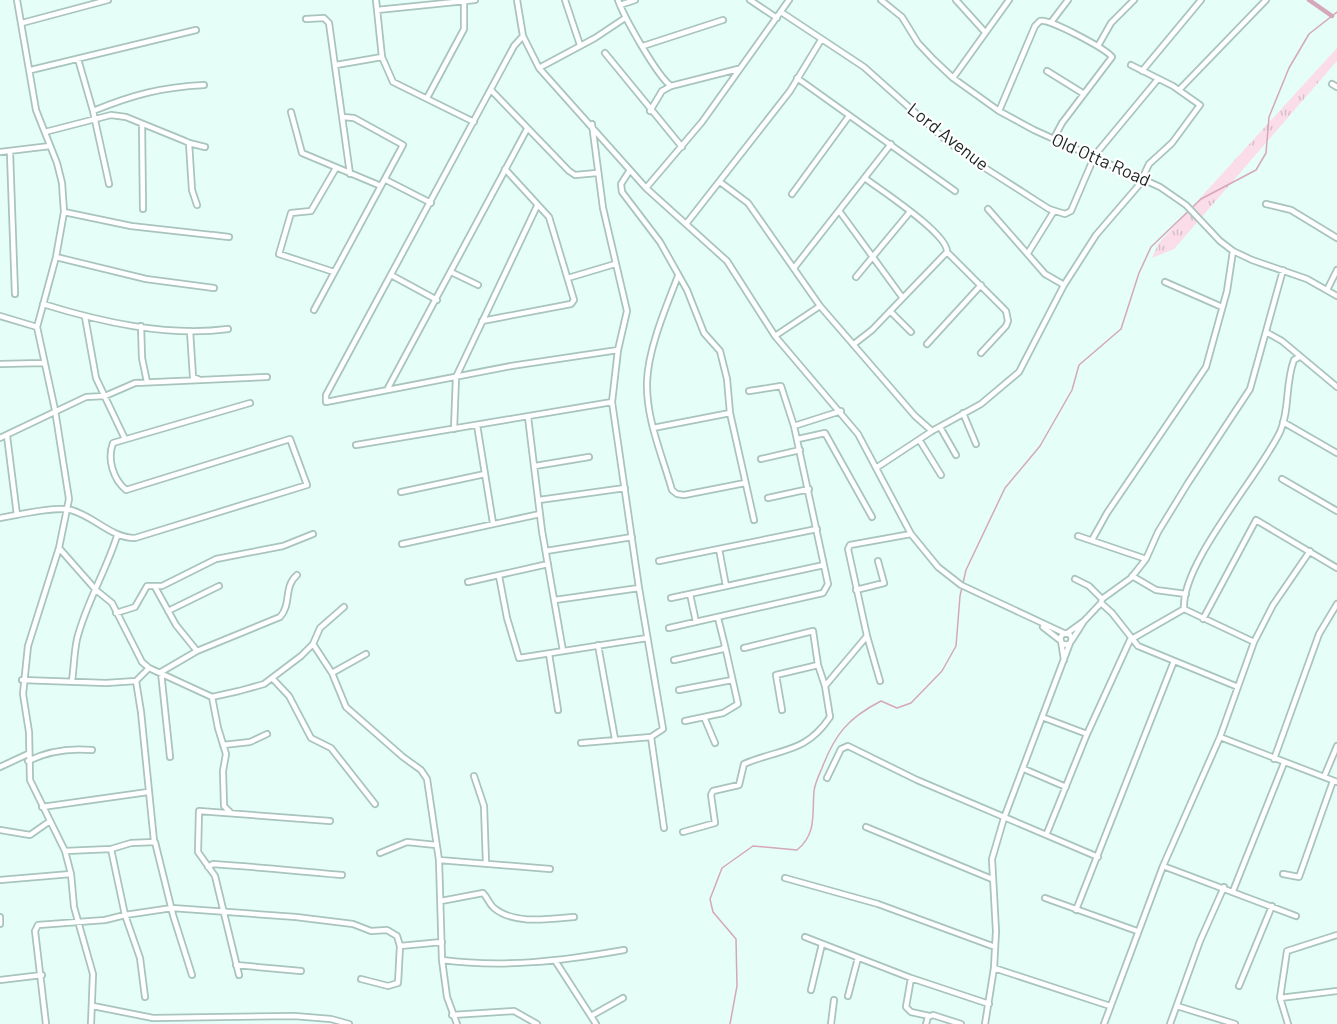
<svg xmlns="http://www.w3.org/2000/svg" width="1337" height="1024" viewBox="0 0 1337 1024" font-family="Barlow,sans-serif">
<style>
.grass{fill:url(#grass-tufts)}
.lines{fill:none;stroke-linecap:round;stroke-linejoin:round}
.stream{stroke:#d4a7ba;stroke-width:1.5}
.canal{stroke:#d4a7ba;stroke-width:4.5}
.minor-casing{stroke:#a8c4bd;stroke-width:8}
.minor{stroke:#fff;stroke-width:4.5}
.labels{text-anchor:middle;stroke-width:4.5;stroke-linejoin:round;paint-order:stroke}
.street-label{font-size:18px;fill:#192421;stroke:#fff}
</style>
<defs>
<pattern id="grass-tufts" width="24" height="20" patternUnits="userSpaceOnUse" patternTransform="scale(1.5)"><rect width="24" height="20" fill="#fadde9"/><path d="M3 7l-1-3M5 7V3M7 7l1-3M15 17l-1-3M17 17v-4M19 17l1-3" fill="none" stroke="#d6bec8"/></pattern>
</defs>
<rect width="100%" height="100%" fill="#e6fef8"/>
<path class="grass" d="M 1337,48 L 1337,61 L 1174,249 L 1152,258 L 1158,244 Z"/>
<g class="lines">
<path class="stream" d="M 730,1024 L 737,986 L 736,939 L 713,912 L 710,899 L 722,868 L 753,846 L 797,850 C 817,834 812,814 814,791 C 815,783 819,775 822,768 C 835,734 848,718 881,701 L 897,708 L 911,703 L 942,671 L 956,646 L 960,596 L 966,570 L 1005,488 L 1040,446 L 1072,390 L 1079,365 L 1121,329 L 1139,273 L 1151,247 L 1201,199 L 1256,170 L 1266,153 L 1269,117 L 1289,68 L 1309,34 L 1337,12"/>
<path class="canal" d="M 1309,0 L 1332,16"/>
<defs>
<path id="minor" d="M 17,0 L 36,110 L 57,163 L 62,183 L 64,212 L 56,257 L 37,327 L 55,410 L 69,499 L 59,548 L 28,646 L 23,694 L 29,732 L 30,780 L 65,851 L 71,874 L 74,907 L 93,974 L 91,1024
M 376,0 L 382,57 L 393,82 L 474,122
M 517,0 L 523,36 L 539,68 L 646,188 L 727,261 L 775,336 L 858,434 L 911,534 L 938,567 L 961,585 L 1066,634 L 1084,621
M 565,0 L 580,45
M 618,0 C 624,17 657,76 671,86 L 738,69
M 750,0 L 777,18
M 881,0 L 902,17 L 918,43 L 933,59 L 953,78 L 999,111 L 1034,130 L 1160,187 L 1186,205 L 1220,241 L 1233,251 L 1252,260 L 1307,279 L 1337,296
M 956,0 L 984,31
M 620,5 L 635,0
M 377,10 L 475,0
M 781,12 L 864,67 L 948,142 L 982,166 L 1049,209 L 1065,214 L 1071,211 L 1095,155 L 1158,79
M 306,19 L 324,18 L 329,23 L 350,174
M 1052,21 L 1068,0
M 22,23 L 108,0
M 523,36 L 514,46 L 326,395 L 326,402 L 511,366 L 618,350
M 643,46 L 723,20
M 1098,46 L 1111,23 L 1134,0
M 605,53 L 682,147
M 78,59 L 93,111
M 336,65 L 382,57
M 539,68 L 595,38 L 625,18
M 31,70 L 196,30
M 1047,71 L 1084,94
M 1142,71 L 1201,0
M 797,78 L 955,191
M 953,78 L 1009,0
M 1332,84 L 1337,87
M 491,90 L 569,171 L 575,175 L 597,173
M 1179,90 L 1266,0
M 427,98 L 464,29 L 464,3
M 650,111 L 662,91 L 671,86
M 999,111 L 1035,26 L 1040,21 C 1049,18 1106,49 1112,57 L 1062,123 L 1054,138
M 291,112 L 302,153 L 381,186
M 142,124 L 143,209
M 45,132 L 111,115 L 126,117 L 185,141 L 189,143 L 192,190 L 197,205
M 189,143 L 205,147
M 0,152 L 50,146
M 10,153 L 15,294
M 630,170 L 621,184 L 622,192 L 660,242 L 687,290 L 704,333 L 720,351 L 727,379 L 730,413 L 653,428
M 866,179 C 882,191 948,234 947,252 L 1006,311 L 1008,321 L 1006,326 L 981,353
M 386,180 L 431,203
M 720,182 L 748,203 L 820,306 L 915,416 L 932,431
M 109,184 L 93,111 C 132,95 162,87 204,85
M 646,188 L 702,122 L 789,0
M 792,194 L 849,116
M 1266,204 L 1291,210 L 1337,238
M 988,209 L 1045,274 L 1064,285
M 64,212 L 131,226 L 229,237 L 213,235
M 840,212 L 902,297
M 686,224 L 790,91 L 821,40
M 1028,253 L 1054,211
M 56,257 L 146,279 L 214,288
M 794,268 L 891,144
M 334,272 L 279,254 L 291,213 L 311,211 L 336,168
M 451,272 L 478,285
M 391,275 L 437,300
M 678,276 C 666,307 648,349 647,382 C 646,419 662,455 672,490 L 677,494 L 684,495 L 745,483
M 856,277 L 909,213
M 568,278 L 615,264
M 1165,282 L 1222,307
M 1327,290 L 1337,270
M 43,304 C 101,322 167,337 228,329
M 314,310 L 403,145 L 354,118 L 343,117
M 890,311 L 911,332
M 0,316 L 37,327
M 85,317 L 96,378 L 125,439
M 482,321 L 571,304 L 574,300 L 549,217 L 505,169
M 141,326 L 142,358 L 147,382
M 190,331 L 193,377 L 198,379
M 1266,332 L 1282,341 L 1337,387
M 775,336 L 820,306
M 854,344 L 872,330 L 947,252
M 927,344 L 981,285
M 0,364 L 43,363
M 388,388 L 527,129
M 749,391 L 781,386 L 794,426
M 730,413 L 754,520
M 963,413 L 976,444
M 528,417 L 542,531 L 563,651
M 1283,422 L 1337,453
M 477,425 L 493,523
M 940,427 L 956,455
M 454,429 L 456,377 L 537,206
M 7,436 L 17,515
M 0,438 L 86,397 L 105,396 L 135,383 L 267,377
M 798,439 L 825,433 L 872,517
M 920,441 L 941,475
M 356,445 L 612,402
M 761,459 L 800,450
M 535,466 L 589,457
M 876,468 L 932,431 L 981,404 L 1019,372 L 1064,285 L 1096,235 L 1139,185 L 1149,164 L 1172,143 L 1200,105 L 1173,86 L 1131,65
M 1282,479 L 1337,511
M 401,492 L 485,474
M 768,498 L 809,489
M 539,500 L 625,488
M 0,518 C 18,515 55,506 71,510 C 94,516 111,538 135,538 L 307,485 L 290,439 L 126,490 C 113,479 107,459 113,443 L 250,403
M 1078,536 L 1146,559
M 1092,540 L 1107,513 L 1206,367 L 1227,291 L 1233,251
M 402,544 L 540,514
M 59,548 L 96,590 L 112,603 L 142,662 L 149,668 L 212,697 L 239,691 L 264,684 L 301,656 L 313,644 L 320,628 L 344,607
M 719,549 L 726,586
M 546,551 L 632,537
M 659,561 L 817,529
M 499,576 L 507,618 L 519,658 L 647,638
M 1132,576 L 1156,590 L 1186,594
M 1075,579 L 1089,586 L 1102,599
M 468,582 L 548,564
M 155,587 L 176,625 L 197,651
M 856,590 L 884,583 L 878,561
M 690,594 L 696,622
M 671,598 L 824,565
M 555,600 L 639,588
M 1101,603 L 1102,599 L 1131,578 L 1146,559 L 1158,532 L 1188,483 L 1250,389 L 1283,270
M 1184,609 C 1181,563 1259,476 1280,432 C 1290,410 1285,383 1294,360 L 1299,357
M 168,611 L 219,586
M 116,613 L 135,607 L 147,586 L 162,586 L 216,559 L 283,546 L 313,534
M 1203,619 L 1256,520 L 1337,568
M 1043,627 L 1061,641 L 1064,660
M 669,628 L 823,593 L 828,584 L 794,426 L 841,411
M1060.5 639a5.5 5.5 0 1 1 11 0a5.5 5.5 0 1 1-11 0Z
M 1072,640 L 1084,621 L 1101,603 L 1112,613 L 1138,646 L 1238,687
M 313,644 L 332,673 L 346,707 L 403,757 L 421,770 L 427,779 L 439,860 L 442,960 L 447,997 L 457,1024
M 598,645 L 615,739
M 744,648 L 813,631 L 818,665 L 825,686
M 549,654 L 558,710
M 674,660 L 723,649 L 725,646 L 718,618
M 332,673 L 366,654
M 272,678 L 289,696 L 311,738 L 331,748 L 375,804
M 22,680 L 106,683 L 136,681 L 149,668
M 72,681 C 74,667 74,653 77,639 C 86,603 106,571 117,536
M 136,681 L 141,712 L 154,841
M 880,681 L 867,636 L 848,549 L 850,545 L 911,534
M 679,690 L 732,680
M 212,697 L 218,728 L 226,754 L 223,771 L 224,806 L 230,812
M 782,710 L 776,675 L 818,665
M 704,717 L 715,743
M 1042,717 L 1087,734
M 685,721 L 723,713 L 738,704 L 725,646
M 651,737 L 664,828
M 1220,737 L 1337,782
M 581,743 L 651,737 L 663,729 L 639,588 L 612,402 L 618,350 L 627,311 L 603,208 L 592,124
M 223,745 L 250,742 L 267,734
M 170,757 L 161,672 L 197,651 L 280,617 C 292,604 283,587 297,575
M 1274,759 L 1319,634 L 1337,604
M 28,761 C 48,751 70,748 92,750
M 0,767 L 28,754
M 1024,769 L 1066,787
M 474,776 L 484,806 L 486,863
M 1324,777 L 1337,746
M 827,778 L 841,749 L 848,746 L 917,780 L 1098,857
M 42,807 L 148,792
M 866,827 L 992,879
M 0,830 L 30,835 L 50,821
M 683,832 L 715,823 L 711,795 L 713,791 L 739,785 L 744,764 C 781,748 805,754 830,717 L 825,686 L 867,636
M 1047,833 L 1087,734 L 1130,640 L 1184,609 L 1254,642
M 111,849 L 125,915 L 140,958 L 145,997
M 65,851 L 111,849 L 131,843 L 155,842 L 173,915 L 192,975
M 380,853 L 407,842 L 436,845
M 439,860 L 550,869
M 1163,866 L 1296,916
M 208,867 L 213,864 C 256,867 299,871 342,875
M 1283,874 L 1299,877 L 1333,781
M 785,878 L 878,904 L 995,947
M 0,880 L 71,874
M 1233,891 L 1284,763
M 1045,898 L 1137,931
M 441,901 L 483,893 C 488,898 489,904 494,908 C 514,925 550,919 574,917
M 1076,910 L 1174,661
M 0,917 L 0,924
M 805,937 L 911,978 L 989,1004
M 442,960 C 504,968 562,961 624,950
M 556,962 L 596,1024
M 236,965 L 301,971
M 994,968 L 1110,1006
M 239,975 L 215,876 L 198,852 L 199,811 L 330,821
M 911,978 L 906,1007 L 911,1012 L 929,1016
M 361,979 L 388,986 L 398,983 L 400,946 L 442,942
M 0,980 L 42,975
M 1239,986 L 1272,906
M 811,990 L 822,944
M 848,996 L 858,958
M 1280,998 L 1337,991
M 93,1006 L 153,1018 L 294,1016 L 331,1019 L 349,1024
M 1177,1006 L 1235,1024
M 452,1015 L 514,1011 L 537,1024
M 591,1016 L 623,998
M 46,1024 L 35,931 L 38,925 L 105,920 L 125,915 L 172,908 L 296,917 L 353,924 L 371,931 L 387,930 L 397,936 L 400,946
M 831,1024 L 834,1000
M 926,1024 L 928,1017 L 933,1015 L 961,1024
M 985,1024 L 994,968 L 996,931 L 992,859 L 1004,818 L 1070,643
M 1104,1024 L 1163,866 L 1220,737 L 1254,642 L 1273,605 L 1310,551
M 1170,1024 L 1200,941 L 1224,887
M 1288,1024 L 1280,998 L 1287,951 L 1337,935"/>
</defs>
<use href="#minor" class="minor-casing"/>
<use href="#minor" class="minor"/>
</g>
<g class="labels">
<g class="street-label">
<text transform="translate(948 137) rotate(38)" y="6">Lord Avenue</text>
<text transform="translate(1101 160) rotate(24)" y="6">Old Otta Road</text>
</g>
</g>
</svg>
